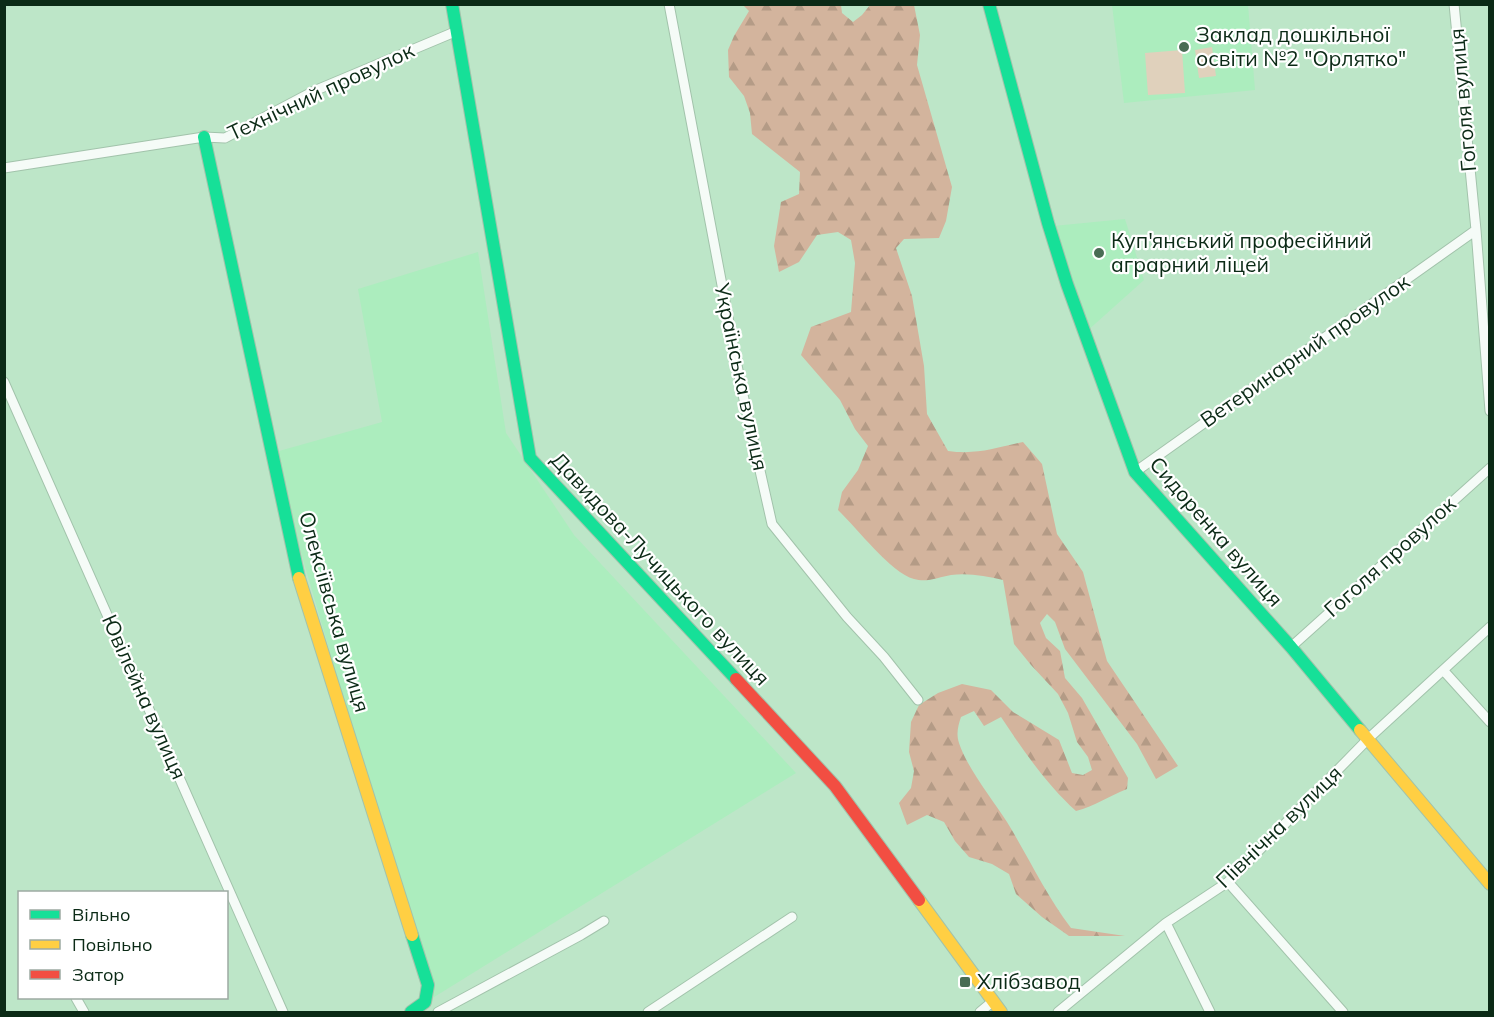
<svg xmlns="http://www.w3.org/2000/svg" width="1494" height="1017" viewBox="0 0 1494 1017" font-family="Mulish,sans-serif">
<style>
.built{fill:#acedbe}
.green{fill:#e0d1bc}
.forest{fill:url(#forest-firs)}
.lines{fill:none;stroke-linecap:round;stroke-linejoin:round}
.street-casing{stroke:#a2c3ab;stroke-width:11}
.fast-casing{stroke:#a2c3ab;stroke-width:14}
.slow-casing{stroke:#a2c3ab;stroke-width:14}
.jam-casing{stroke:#a2c3ab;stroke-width:14}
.street{stroke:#f5fbf7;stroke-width:9}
.fast{stroke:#16e098;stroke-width:12}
.slow{stroke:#ffcf43;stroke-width:12}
.jam{stroke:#f24e42;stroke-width:12}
.poi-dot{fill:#496c54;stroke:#fff;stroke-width:2}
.labels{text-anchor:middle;stroke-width:4.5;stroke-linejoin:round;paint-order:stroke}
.poi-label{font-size:21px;fill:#0b2a16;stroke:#fff;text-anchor:start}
.street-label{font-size:21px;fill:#0b2a16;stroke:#fff}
</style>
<defs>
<pattern id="forest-firs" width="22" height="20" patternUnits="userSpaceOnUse" patternTransform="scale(1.5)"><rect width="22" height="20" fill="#d3b49d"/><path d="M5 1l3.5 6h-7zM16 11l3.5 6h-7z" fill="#b49b86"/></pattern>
</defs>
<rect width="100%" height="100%" fill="#bde6c8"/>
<path class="built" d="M 1112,5 L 1248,5 L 1255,90 L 1124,103 Z
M 1125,219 L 1144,280 L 1086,332 L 1053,226 Z
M 478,252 L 506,433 L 574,535 L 796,773 L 431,999 L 272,453 L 382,422 L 358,289 Z"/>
<path class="green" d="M 1212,47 L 1216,76 L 1199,78 L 1195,50 Z
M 1182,50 L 1185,93 L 1148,95 L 1145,53 Z"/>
<path class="forest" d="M 743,5 L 841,5 L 842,13 L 853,22 L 862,15 L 870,5 L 914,5 L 920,35 L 917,65 L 952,187 L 946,221 L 939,238 L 904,239 L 896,248 L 912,296 L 924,366 L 927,414 L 948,451 C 977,455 995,448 1023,442 L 1042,464 L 1057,534 L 1083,572 L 1107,661 L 1178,766 L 1156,779 L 1137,744 L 1065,649 L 1055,622 L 1047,614 L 1040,623 L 1046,638 L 1060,651 L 1065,678 L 1082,698 L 1128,778 L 1127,789 C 1109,796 1095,806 1076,811 C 1046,784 1023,750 1001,717 L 984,726 L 974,711 L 961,717 C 958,726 956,734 959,743 C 967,768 993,800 1007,822 C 1029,858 1046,895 1071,928 L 1125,936 L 1069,936 L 1042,917 L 1016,894 L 1009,874 L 992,864 L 969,857 L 955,841 L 944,822 L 927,815 L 907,825 L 899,803 L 911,788 L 914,771 L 909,752 L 911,722 L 919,705 L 938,693 L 962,684 L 991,690 L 1013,712 L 1059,740 L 1072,773 L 1083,775 L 1092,770 L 1088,757 L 1077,742 L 1068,713 L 1058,694 L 1031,665 L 1014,644 L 1003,580 C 986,576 969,573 951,575 C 939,577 927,583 914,579 C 891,573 857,528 838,510 L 842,492 L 858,470 L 868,446 L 855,429 L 840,400 L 801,355 L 811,327 L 851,312 L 855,263 L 851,240 L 838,232 L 817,235 L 799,262 L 779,272 L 774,246 L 781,202 L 799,194 L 800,172 L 752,134 L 750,113 L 744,96 L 729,77 L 728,50 L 734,36 L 749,11 Z"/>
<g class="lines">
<defs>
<path id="street" d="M 669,4 L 741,386 L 772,524 L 847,617 L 884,657 L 918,700
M 1454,4 L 1476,230 L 1490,411
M 4,168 L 204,137 L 225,138 L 314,91 L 457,31
M 4,382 L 283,1012
M 1135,472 L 1476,230
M 1291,647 L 1490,468
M 1443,670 L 1490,722
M 1228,882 L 1343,1012
M 1166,923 L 1210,1012
M 76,998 L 84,1012
M 438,1012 L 581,935 L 604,921
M 648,1012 L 792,917
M 980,1012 L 992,1002
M 1058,1012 L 1166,923 L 1228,882 L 1369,738 L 1490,627"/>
<path id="fast" d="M 452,4 L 530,458 L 736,679
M 989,4 L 1048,223 L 1067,284 L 1135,472 L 1291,647 L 1360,730
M 204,137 L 299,578
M 411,1012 L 425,1002 L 428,985 L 412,935"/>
<path id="slow" d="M 299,578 L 412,935
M 1360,730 L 1490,884
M 919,900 L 1001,1012"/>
<path id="jam" d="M 736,679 L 835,786 L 919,900"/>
</defs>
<use href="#street" class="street-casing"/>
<use href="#fast" class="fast-casing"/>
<use href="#slow" class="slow-casing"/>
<use href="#jam" class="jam-casing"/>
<use href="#street" class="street"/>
<use href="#fast" class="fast"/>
<use href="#slow" class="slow"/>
<use href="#jam" class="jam"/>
</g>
<g class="poi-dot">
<circle cx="1184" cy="47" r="6"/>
<circle cx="1099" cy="253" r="6"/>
<rect x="959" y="976" width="12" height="12" rx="3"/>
</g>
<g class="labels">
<g class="poi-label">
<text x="1196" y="42">Заклад дошкільної<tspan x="1196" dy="24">освіти №2 "Орлятко"</tspan></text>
<text x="1111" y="248">Куп'янський професійний<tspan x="1111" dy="24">аграрний ліцей</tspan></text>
<text x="977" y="989">Хлібзавод</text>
</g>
<g class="street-label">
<text transform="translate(321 92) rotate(-25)" y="7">Технічний провулок</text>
<text transform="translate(1463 100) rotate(-95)" y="7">Гоголя вулиця</text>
<text transform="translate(1305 351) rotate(-35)" y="7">Ветеринарний провулок</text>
<text transform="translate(741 377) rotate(78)" y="7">Українська вулиця</text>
<text transform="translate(1216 532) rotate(49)" y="7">Сидоренка вулиця</text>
<text transform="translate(1390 557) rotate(-42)" y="7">Гоголя провулок</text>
<text transform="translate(660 569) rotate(47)" y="7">Давидова-Лучицького вулиця</text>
<text transform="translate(334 612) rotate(74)" y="7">Олексіївська вулиця</text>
<text transform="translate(144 697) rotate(66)" y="7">Ювілейна вулиця</text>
<text transform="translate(1279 827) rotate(-44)" y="7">Північна вулиця</text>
</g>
</g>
<rect width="1494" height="1017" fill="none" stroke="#0b2a16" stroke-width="12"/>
<rect x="18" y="891" width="210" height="108" fill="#ffffff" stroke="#9daaa2" stroke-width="1.5"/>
<rect x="30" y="910" width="30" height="9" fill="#16e098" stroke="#9daaa2" stroke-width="1.5"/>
<text x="72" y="921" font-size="18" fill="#0b2a16">Вільно</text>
<rect x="30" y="940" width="30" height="9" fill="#ffcf43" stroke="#9daaa2" stroke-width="1.5"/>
<text x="72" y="951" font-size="18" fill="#0b2a16">Повільно</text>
<rect x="30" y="970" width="30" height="9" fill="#f24e42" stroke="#9daaa2" stroke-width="1.5"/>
<text x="72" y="981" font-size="18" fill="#0b2a16">Затор</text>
</svg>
